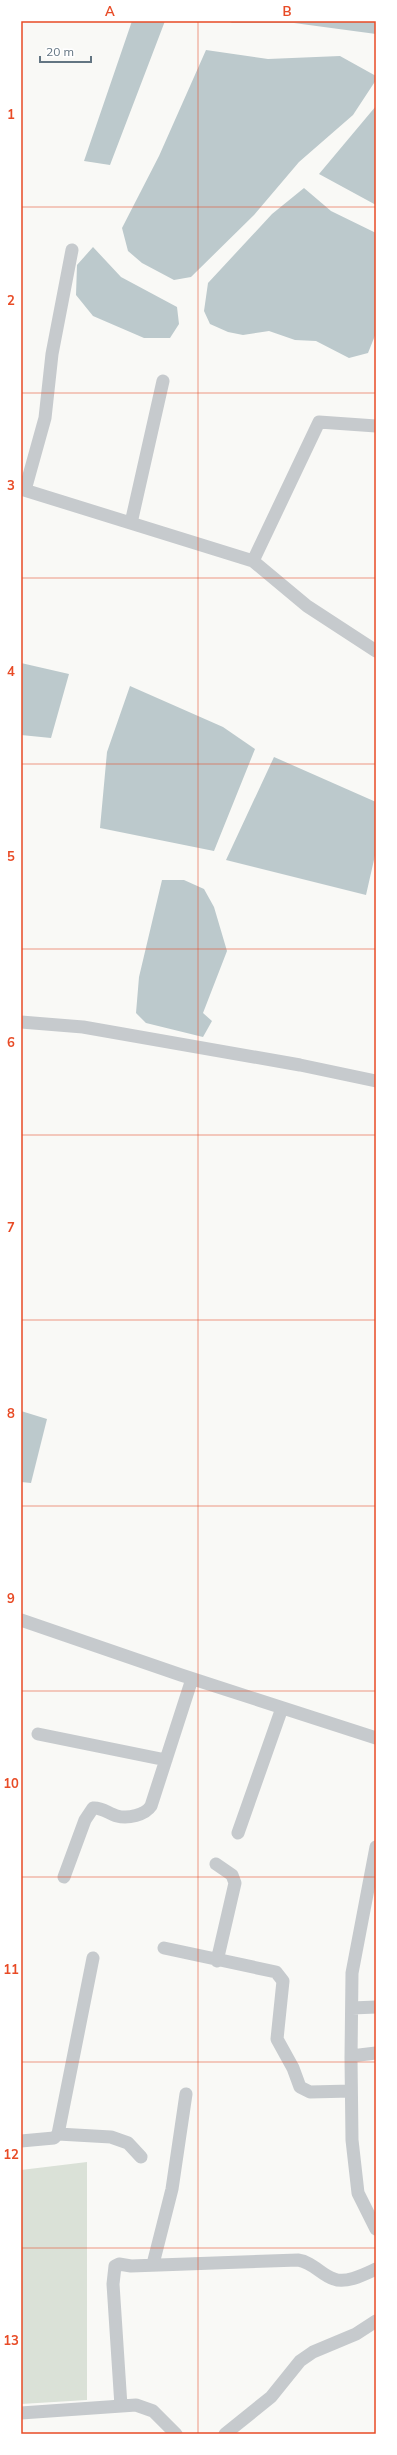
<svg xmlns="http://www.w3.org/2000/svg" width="397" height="2455" viewBox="0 0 397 2455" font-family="Mulish,sans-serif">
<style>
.green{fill:#dae1d7}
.water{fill:#bcc9cc}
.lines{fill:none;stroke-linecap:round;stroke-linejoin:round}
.minor{stroke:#c6cacd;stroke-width:13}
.grid{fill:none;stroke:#e84b26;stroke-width:1;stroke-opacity:0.55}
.neatline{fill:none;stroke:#e84b26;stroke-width:1.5}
.grid-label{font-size:13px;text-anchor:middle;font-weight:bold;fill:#e84b26}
</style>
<rect width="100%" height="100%" fill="#f9f9f6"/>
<path class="green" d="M 87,2162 L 87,2400 L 21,2404 L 21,2170 Z"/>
<path class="water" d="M 132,21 L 165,21 L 110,165 L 84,161 Z
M 228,21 L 376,21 L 376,34 L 294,23 L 232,23 Z
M 206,50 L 268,59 L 340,56 L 376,76 L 376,80 L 353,115 L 299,162 L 254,215 L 191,277 L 174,280 L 142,263 L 128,251 L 122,228 L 159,156 Z
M 376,106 L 376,205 L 319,174 Z
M 304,188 L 331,211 L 376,233 L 376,333 L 368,353 L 349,358 L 316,341 L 295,340 L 269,331 L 243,335 L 228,332 L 210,324 L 204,311 L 208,283 L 272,214 Z
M 93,247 L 121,277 L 177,307 L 179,324 L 170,338 L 144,338 L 93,316 L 76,295 L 77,265 Z
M 21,663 L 69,674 L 51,738 L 21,735 Z
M 130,686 L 223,727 L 255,749 L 214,851 L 100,828 L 107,752 Z
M 274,757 L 376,802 L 376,851 L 366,895 L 226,860 Z
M 162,880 L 184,880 L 204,889 L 214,907 L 227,951 L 203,1013 L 212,1021 L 203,1037 L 146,1023 L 136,1013 L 139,977 Z
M 21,1411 L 47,1419 L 31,1483 L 21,1482 Z"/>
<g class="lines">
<path class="minor" d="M 21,489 L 253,561 L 319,422 L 376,426
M 25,490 L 45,418 L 52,354 L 72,250
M 131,523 L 163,381
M 253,561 L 307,606 L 376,651
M 21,1022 L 83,1027 L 300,1065 L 376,1081
M 21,1620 L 181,1675 L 376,1738
M 38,1734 L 166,1760
M 238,1833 L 282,1708
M 376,1847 L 352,1973 L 351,2058 L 352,2140 L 358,2193 L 376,2229
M 216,1864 L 232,1875 L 235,1883 L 217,1961
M 64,1877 L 85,1820 L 93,1808 C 102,1807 109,1814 117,1816 C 128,1819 145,1815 151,1806 L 192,1679
M 164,1948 L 276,1972 L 283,1981 L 277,2039 L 293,2068 L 300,2087 L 310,2092 L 351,2091
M 352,2008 L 376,2007
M 351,2056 L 376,2053
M 58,2134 L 111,2137 L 128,2143 L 141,2157
M 21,2141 L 54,2138 L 58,2134 L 93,1958
M 153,2264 L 172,2189 L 186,2094
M 121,2406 L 113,2284 L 115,2266 L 119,2264 L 131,2266 L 298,2260 C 313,2262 321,2275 334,2279 C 346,2284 365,2274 376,2269
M 21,2413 L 136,2405 L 153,2411 L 176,2434
M 225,2434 L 271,2397 L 300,2361 L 313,2352 L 356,2334 L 376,2321"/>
</g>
<path class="grid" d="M 198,21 L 198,2434M 21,207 L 376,207M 21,393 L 376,393M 21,578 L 376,578M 21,764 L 376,764M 21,949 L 376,949M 21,1135 L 376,1135M 21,1320 L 376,1320M 21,1506 L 376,1506M 21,1691 L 376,1691M 21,1877 L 376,1877M 21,2062 L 376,2062M 21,2248 L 376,2248"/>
<rect width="397" height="2455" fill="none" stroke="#ffffff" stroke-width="44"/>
<path d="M40 56v6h51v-6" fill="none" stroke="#637582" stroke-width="2"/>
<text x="46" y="56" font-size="12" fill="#637582" stroke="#ffffff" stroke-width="3" paint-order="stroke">20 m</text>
<rect x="22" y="22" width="353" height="2411" class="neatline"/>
<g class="grid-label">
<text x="110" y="16">A</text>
<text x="287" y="16">B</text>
<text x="11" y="119">1</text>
<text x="11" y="305">2</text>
<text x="11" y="490">3</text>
<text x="11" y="676">4</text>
<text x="11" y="861">5</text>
<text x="11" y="1047">6</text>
<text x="11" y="1232">7</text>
<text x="11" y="1418">8</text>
<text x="11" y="1603">9</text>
<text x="11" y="1788">10</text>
<text x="11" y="1974">11</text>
<text x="11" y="2159">12</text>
<text x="11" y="2345">13</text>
</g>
</svg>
